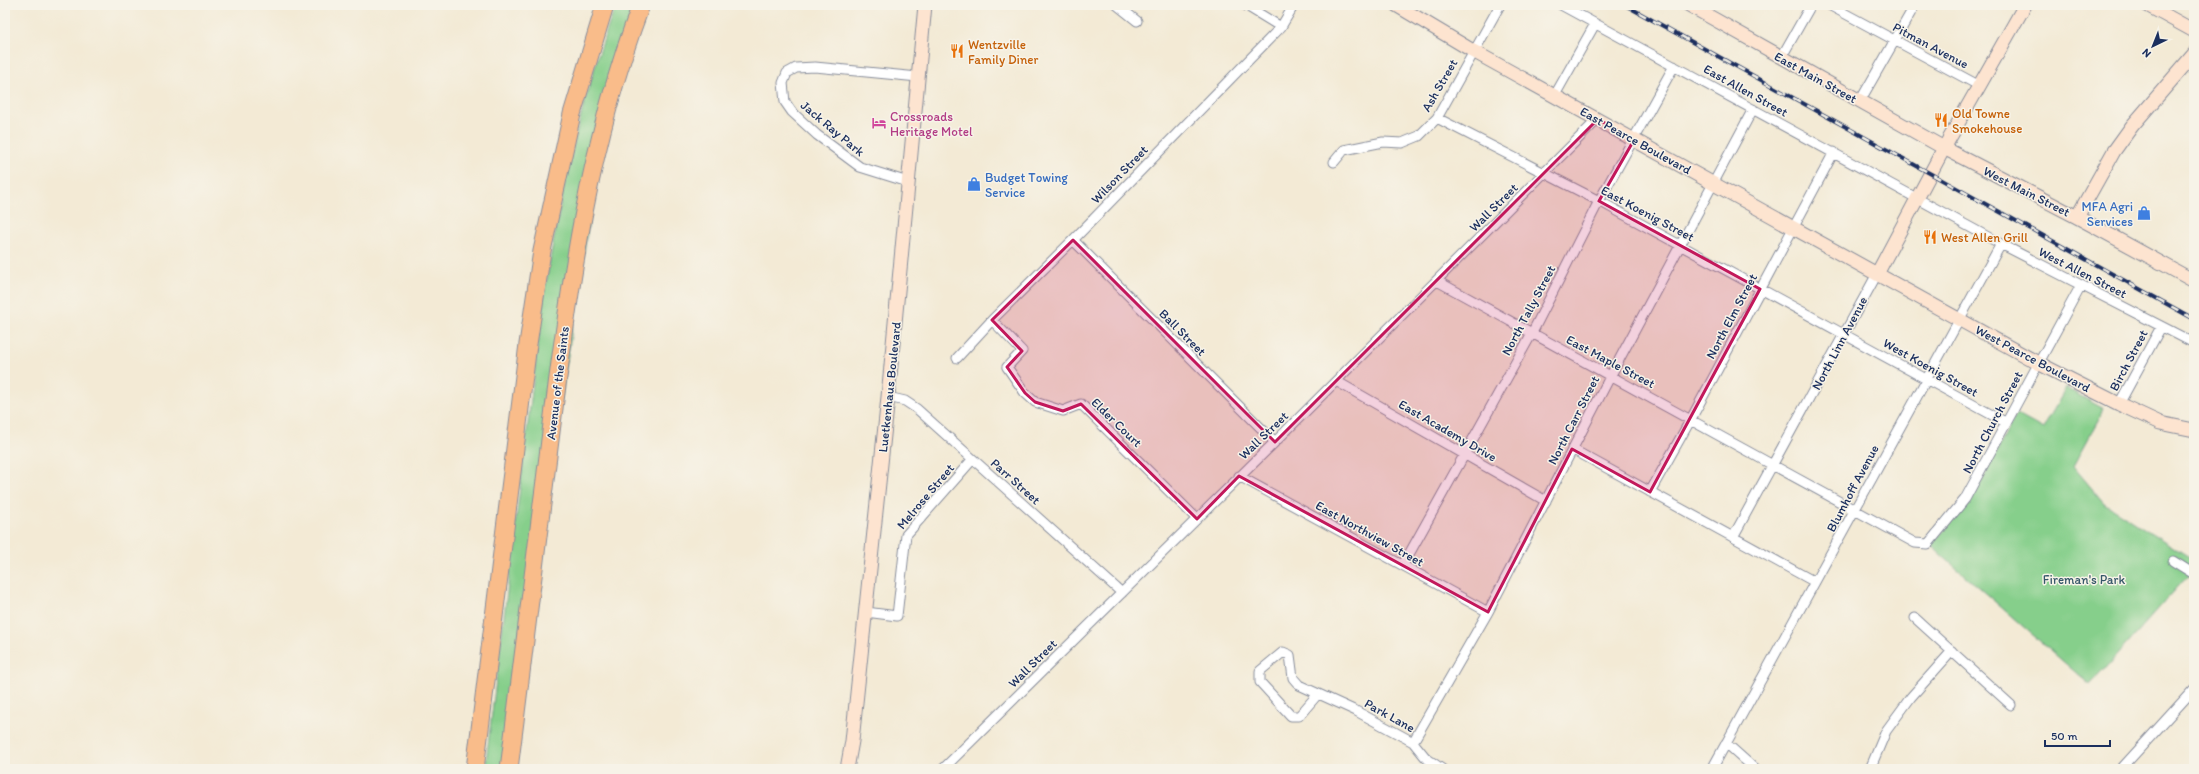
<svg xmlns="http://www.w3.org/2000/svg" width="2199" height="774" viewBox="0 0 2199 774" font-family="Itim,sans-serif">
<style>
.green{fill:#86cf8b;stroke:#507f74}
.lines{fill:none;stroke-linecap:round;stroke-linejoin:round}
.street-casing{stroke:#878c9a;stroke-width:11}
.secondary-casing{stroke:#878c9a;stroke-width:15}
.highway-casing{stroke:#878c9a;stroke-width:19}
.street{stroke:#fff;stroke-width:9}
.secondary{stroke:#fde4d0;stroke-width:13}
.highway{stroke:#f9bc8a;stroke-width:17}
.rail-casing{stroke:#1b2f5e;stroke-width:4}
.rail{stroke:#f7f3e8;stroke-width:2.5;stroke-dasharray:8;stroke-linecap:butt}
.marked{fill:#c2185b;fill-opacity:0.2;stroke:#c2185b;stroke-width:3;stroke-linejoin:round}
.labels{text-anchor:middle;stroke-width:3;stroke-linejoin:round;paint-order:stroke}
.food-label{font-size:13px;fill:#c56008;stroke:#f7f3e8;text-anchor:start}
.street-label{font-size:13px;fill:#1b2f5e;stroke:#f7f3e8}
.hotel-label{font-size:13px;fill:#b23c85;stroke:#f7f3e8;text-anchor:start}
.shop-label{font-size:13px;fill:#366cbe;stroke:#f7f3e8;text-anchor:start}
.park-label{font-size:13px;fill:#365769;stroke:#f7f3e8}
</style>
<rect width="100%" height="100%" fill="#f7f3e8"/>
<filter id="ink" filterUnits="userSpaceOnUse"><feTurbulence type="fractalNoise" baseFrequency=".025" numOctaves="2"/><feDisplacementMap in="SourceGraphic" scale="8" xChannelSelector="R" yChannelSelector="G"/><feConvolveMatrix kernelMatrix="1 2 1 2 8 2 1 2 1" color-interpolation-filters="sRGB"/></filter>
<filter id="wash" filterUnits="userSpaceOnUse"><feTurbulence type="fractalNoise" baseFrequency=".012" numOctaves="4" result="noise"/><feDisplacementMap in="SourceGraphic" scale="16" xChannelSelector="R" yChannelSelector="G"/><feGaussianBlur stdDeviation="0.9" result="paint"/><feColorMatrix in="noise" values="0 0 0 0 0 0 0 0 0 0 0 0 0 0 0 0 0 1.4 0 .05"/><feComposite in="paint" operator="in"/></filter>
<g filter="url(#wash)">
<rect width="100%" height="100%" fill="#f3ead5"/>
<path class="green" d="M 616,5 L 635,5 L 613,68 L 503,769 L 485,769 L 543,302 C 559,201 580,100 616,5 Z
M 2066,388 L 2104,409 L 2073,466 L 2104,503 L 2194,560 L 2194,569 L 2090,685 L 1930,545 L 1970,504 L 2016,414 L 2043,429 Z"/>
</g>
<g filter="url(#ink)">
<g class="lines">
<defs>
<path id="street" d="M 1117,5 L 1137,21
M 1245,5 L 1281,27
M 1561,5 L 2001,244 L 2194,343
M 1829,5 L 1978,85
M 1781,58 L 1811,5
M 1555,95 L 1595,24
M 1860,101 L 1915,5
M 1437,118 L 1599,201 L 2005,422
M 1334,162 L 1344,150 L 1383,142 L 1402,143 L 1419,136 L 1437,118 L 1500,5
M 908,182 L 860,167 L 817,135 L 792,112 L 785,102 L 783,83 L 787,73 L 796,68 L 815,67 L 918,77
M 1073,240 L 1275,442
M 1437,281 L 1915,543 L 1928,544 L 1965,499 L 2081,285
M 992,320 L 1022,351 L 1007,367 L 1025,393 L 1035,402 L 1063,411 L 1081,404 L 1197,519
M 957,358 L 992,320 L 1073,240 L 1281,27 L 1294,5
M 1336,381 L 1546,501
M 888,397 L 905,401 L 917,409 L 1122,593
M 2119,404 L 2161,327
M 1572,449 L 1815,582
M 1239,476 L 1488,612
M 1650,492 L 1691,419 L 1834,152
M 1733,537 L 1877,274
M 2173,561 L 2194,574
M 1403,565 L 1532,333 L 1599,201 L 1674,66
M 866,612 L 897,616 L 906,535 L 972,460
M 1915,618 L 2011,705
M 1318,694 L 1299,716 L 1291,716 L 1260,682 L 1260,671 L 1283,652 L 1290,655 L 1293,678 L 1299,685 L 1356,711 L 1413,742 L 1426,758 L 1442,769
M 1413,742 L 1488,612 L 1611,375 L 1753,109
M 1726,743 L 1755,769
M 943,769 L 1275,442 L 1598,119
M 1712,769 L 2001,244
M 1870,769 L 1886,731 L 1911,697 L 1952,651
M 2121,769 L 2194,689"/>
<path id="secondary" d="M 1396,5 L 1473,51 L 2038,363 L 2119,404 L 2160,423 L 2194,430
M 1689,5 L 1944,148 L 2077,217 L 2194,281
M 2147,5 L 2194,31
M 2077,217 L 2114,151 L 2132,126 L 2194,54
M 1877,274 L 1944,148 L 2025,5
M 847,769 L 852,741 L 888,397 L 925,5"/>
<path id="highway" d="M 475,769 L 528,344 L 542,251 L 572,114 L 605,5
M 509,769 C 523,657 537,544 551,432 C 569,287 589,143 641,5"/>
</defs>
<use href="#street" class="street-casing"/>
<use href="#secondary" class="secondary-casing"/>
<use href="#highway" class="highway-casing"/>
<use href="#street" class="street"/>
<use href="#secondary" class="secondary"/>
<use href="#highway" class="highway"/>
<defs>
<path id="rail" d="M 1625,5 L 2194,319"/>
</defs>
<use href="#rail" class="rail-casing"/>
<use href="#rail" class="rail"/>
</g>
</g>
<path class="marked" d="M 1598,119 L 1634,140 L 1599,201 L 1760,289 L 1650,492 L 1572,449 L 1488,612 L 1239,476 L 1197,519 L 1081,404 L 1063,411 L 1035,402 L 1025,393 L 1007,367 L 1022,351 L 992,320 L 1073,240 L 1275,442 Z"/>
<defs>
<symbol id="restaurant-bare" viewBox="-9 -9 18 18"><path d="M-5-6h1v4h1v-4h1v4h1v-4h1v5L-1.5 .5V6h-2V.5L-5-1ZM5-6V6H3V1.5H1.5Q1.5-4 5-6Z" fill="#e8710a" stroke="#f7f3e8" stroke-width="2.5" paint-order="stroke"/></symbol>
<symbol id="hotel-bare" viewBox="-9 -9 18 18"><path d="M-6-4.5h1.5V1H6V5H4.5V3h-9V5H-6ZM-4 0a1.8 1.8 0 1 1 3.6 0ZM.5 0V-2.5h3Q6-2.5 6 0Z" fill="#d1479c" stroke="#f7f3e8" stroke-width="2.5" paint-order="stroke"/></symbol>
<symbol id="shop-bare" viewBox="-9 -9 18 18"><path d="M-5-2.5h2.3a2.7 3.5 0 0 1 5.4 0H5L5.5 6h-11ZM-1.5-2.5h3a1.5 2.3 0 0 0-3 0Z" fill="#3f7fe0" stroke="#f7f3e8" stroke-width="2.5" paint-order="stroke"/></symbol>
</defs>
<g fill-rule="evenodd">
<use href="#restaurant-bare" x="947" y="41" width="20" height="20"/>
<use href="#restaurant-bare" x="1931" y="110" width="20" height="20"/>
<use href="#hotel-bare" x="869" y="113" width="20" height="20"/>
<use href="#shop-bare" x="964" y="174" width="20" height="20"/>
<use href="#shop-bare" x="2134" y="203" width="20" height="20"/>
<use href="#restaurant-bare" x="1920" y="227" width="20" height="20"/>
</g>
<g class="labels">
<g class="food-label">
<text x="968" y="49">Wentzville<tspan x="968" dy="15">Family Diner</tspan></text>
<text x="1952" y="118">Old Towne<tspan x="1952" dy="15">Smokehouse</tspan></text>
<text x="1941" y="242">West Allen Grill</text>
</g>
<g class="street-label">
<text transform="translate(1931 45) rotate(28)" y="5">Pitman Avenue</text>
<text transform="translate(1816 77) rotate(29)" y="5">East Main Street</text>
<text transform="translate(1439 85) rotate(-60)" y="5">Ash Street</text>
<text transform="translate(1746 90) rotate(29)" y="5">East Allen Street</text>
<text transform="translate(833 128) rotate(40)" y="5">Jack Ray Park</text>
<text transform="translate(1636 140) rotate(29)" y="5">East Pearce Boulevard</text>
<text transform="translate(1119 174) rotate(-46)" y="5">Wilson Street</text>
<text transform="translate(2027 191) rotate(27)" y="5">West Main Street</text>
<text transform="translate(1493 207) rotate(-45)" y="5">Wall Street</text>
<text transform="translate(1648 213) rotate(28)" y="5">East Koenig Street</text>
<text transform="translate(2083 272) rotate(27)" y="5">West Allen Street</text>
<text transform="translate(1528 310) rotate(-62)" y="5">North Tally Street</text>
<text transform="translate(1731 316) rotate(-62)" y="5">North Elm Street</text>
<text transform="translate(1183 332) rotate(45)" y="5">Ball Street</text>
<text transform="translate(1839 343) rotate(-62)" y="5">North Linn Avenue</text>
<text transform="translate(2033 358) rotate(28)" y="5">West Pearce Boulevard</text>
<text transform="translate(2128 360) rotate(-62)" y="5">Birch Street</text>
<text transform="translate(1611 361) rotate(28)" y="5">East Maple Street</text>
<text transform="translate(1931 367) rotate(29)" y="5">West Koenig Street</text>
<text transform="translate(557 383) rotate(-83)" y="5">Avenue of the Saints</text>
<text transform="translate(889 387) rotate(-84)" y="5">Luetkenhaus Boulevard</text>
<text transform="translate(1573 420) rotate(-63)" y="5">North Carr Street</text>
<text transform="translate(1117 422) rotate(44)" y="5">Elder Court</text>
<text transform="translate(1992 422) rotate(-62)" y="5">North Church Street</text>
<text transform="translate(1448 430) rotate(30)" y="5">East Academy Drive</text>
<text transform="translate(1263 435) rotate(-44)" y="5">Wall Street</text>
<text transform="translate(1016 481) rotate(42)" y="5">Parr Street</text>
<text transform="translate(1852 488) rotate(-62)" y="5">Blumhoff Avenue</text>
<text transform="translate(925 496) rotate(-50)" y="5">Melrose Street</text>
<text transform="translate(1370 533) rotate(29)" y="5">East Northview Street</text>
<text transform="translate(1032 663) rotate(-45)" y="5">Wall Street</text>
<text transform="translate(1390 715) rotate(29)" y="5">Park Lane</text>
</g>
<g class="hotel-label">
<text x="890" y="121">Crossroads<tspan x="890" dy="15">Heritage Motel</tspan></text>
</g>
<g class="shop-label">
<text x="985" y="182">Budget Towing<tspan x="985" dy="15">Service</tspan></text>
<text x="2133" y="211" text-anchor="end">MFA Agri<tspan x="2133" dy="15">Services</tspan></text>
</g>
<g class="park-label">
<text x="2084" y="584">Fireman's Park</text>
</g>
</g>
<rect width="2199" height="774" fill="none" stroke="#f7f3e8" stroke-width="20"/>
<g transform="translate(2153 46) rotate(223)" stroke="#f7f3e8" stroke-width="3" paint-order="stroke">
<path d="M0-3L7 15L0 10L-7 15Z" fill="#1b2f5e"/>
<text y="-6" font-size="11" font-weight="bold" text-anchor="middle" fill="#1b2f5e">N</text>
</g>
<path d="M2045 740v6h65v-6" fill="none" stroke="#1b2f5e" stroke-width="2"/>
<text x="2051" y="740" font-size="12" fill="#1b2f5e" stroke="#f7f3e8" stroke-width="3" paint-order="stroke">50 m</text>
</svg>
